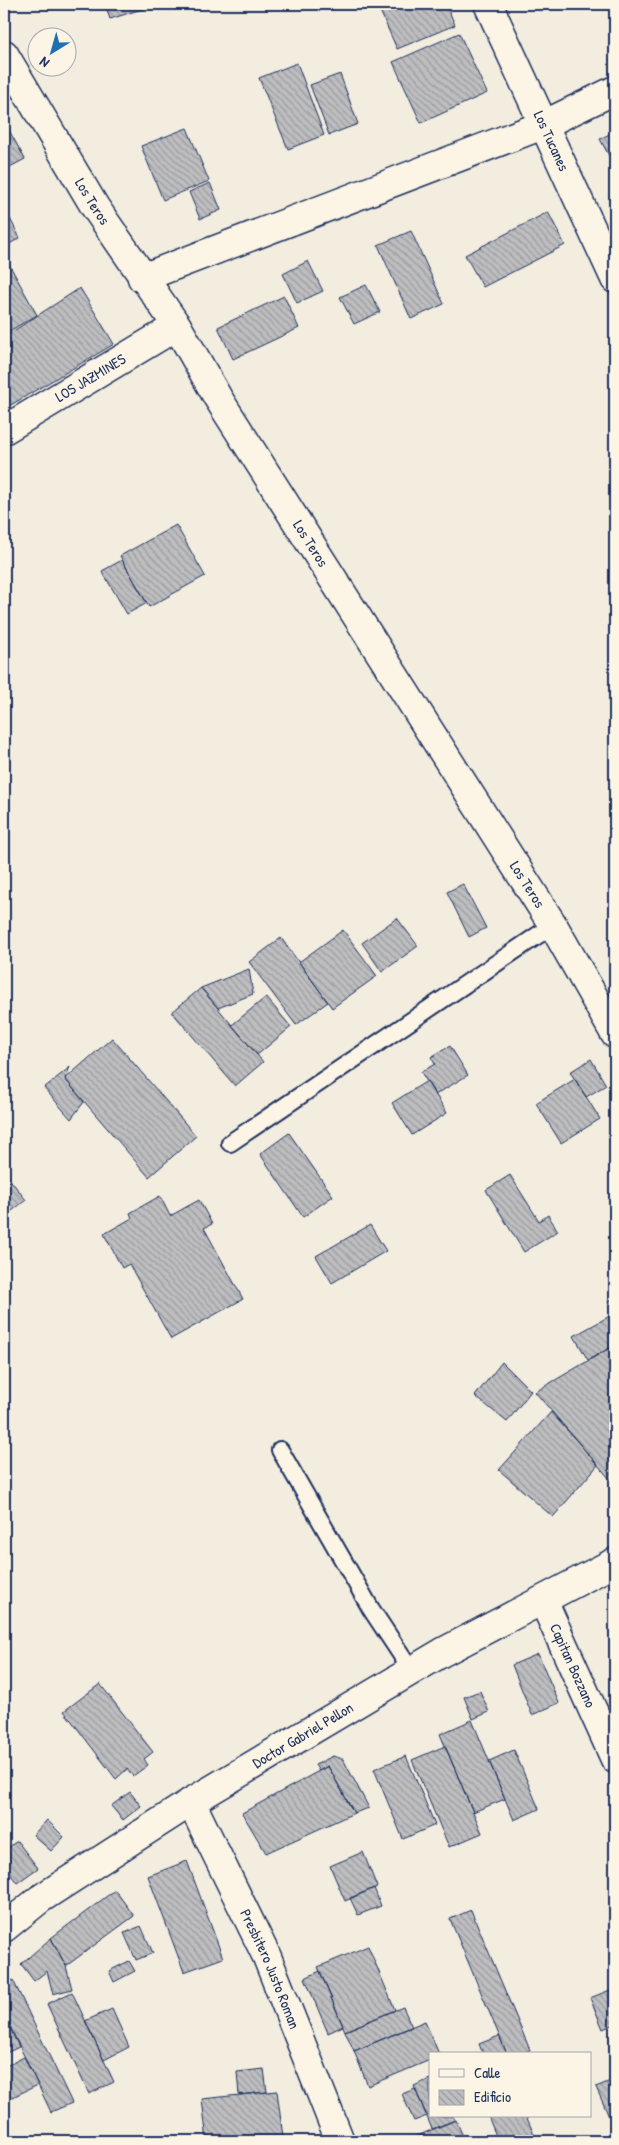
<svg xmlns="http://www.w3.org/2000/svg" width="619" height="2145" viewBox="0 0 619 2145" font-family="'Patrick Hand',sans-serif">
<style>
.building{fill:url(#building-back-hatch);stroke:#1b2f5e}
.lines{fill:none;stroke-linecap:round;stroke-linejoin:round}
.lane-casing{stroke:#1b2f5e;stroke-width:20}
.street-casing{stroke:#1b2f5e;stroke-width:31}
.secondary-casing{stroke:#1b2f5e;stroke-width:31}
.lane{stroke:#fcf5e5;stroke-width:16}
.street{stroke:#fcf5e5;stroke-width:28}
.secondary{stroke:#fcf5e5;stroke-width:28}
.labels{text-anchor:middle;stroke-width:4.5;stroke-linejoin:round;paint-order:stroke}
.street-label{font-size:15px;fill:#1b2f5e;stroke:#fcf5e5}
</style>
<defs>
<pattern id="building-back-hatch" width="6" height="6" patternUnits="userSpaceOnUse" patternTransform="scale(1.25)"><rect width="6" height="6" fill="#bebec0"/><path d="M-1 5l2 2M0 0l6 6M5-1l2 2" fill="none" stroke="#9a9b9f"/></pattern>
</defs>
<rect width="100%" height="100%" fill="#f3ede0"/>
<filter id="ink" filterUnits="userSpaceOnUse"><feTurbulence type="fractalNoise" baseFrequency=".02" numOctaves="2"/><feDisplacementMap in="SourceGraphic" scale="10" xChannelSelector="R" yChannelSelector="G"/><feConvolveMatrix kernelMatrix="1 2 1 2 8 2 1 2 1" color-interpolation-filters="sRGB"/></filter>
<g filter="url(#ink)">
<path class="building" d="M 105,4 L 155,4 L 155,5 L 110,19 Z
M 377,4 L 446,4 L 455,25 L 397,49 Z
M 459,33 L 487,93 L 421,123 L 393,62 Z
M 297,63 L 324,135 L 288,149 L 259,78 Z
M 340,74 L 358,124 L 329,135 L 310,85 Z
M 6,125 L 25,159 L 4,170 L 4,126 Z
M 187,128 L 209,181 L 163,200 L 141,146 Z
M 615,131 L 615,167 L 600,139 Z
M 210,183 L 221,210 L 200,219 L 189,192 Z
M 6,211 L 20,238 L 4,247 L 4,212 Z
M 548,212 L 565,245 L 483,287 L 465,255 Z
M 411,231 L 444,304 L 411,319 L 378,245 Z
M 4,255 L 37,315 L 4,334 Z
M 308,261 L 323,291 L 297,303 L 283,274 Z
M 366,285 L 380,312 L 354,324 L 340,297 Z
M 80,288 L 114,344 L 4,409 L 4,337 Z
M 284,296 L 299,328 L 233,359 L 218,327 Z
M 176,525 L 205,576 L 149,607 L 120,556 Z
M 122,560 L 147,603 L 127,614 L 102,571 Z
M 463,884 L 486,928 L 469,937 L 447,892 Z
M 397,918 L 418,946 L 382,972 L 362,943 Z
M 343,930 L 377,976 L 332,1008 L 299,962 Z
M 281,938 L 328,1002 L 296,1025 L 249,962 Z
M 249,969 L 253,994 L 218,1008 L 201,988 Z
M 201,988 L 263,1062 L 235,1086 L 172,1012 Z
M 266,997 L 291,1027 L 257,1055 L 232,1025 Z
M 112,1038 L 196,1136 L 149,1177 L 65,1079 Z
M 450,1046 L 468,1075 L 435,1095 L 421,1072 L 435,1064 L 431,1057 Z
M 591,1059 L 606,1085 L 586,1097 L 570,1072 Z
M 70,1067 L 65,1079 L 84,1102 L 71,1119 L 44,1088 Z
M 575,1079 L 600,1119 L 561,1143 L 536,1103 Z
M 427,1081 L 447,1113 L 412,1135 L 392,1103 Z
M 289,1133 L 333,1196 L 303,1217 L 260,1154 Z
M 4,1172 L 26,1200 L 4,1217 Z
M 510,1175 L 539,1221 L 548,1215 L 558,1231 L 524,1252 L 486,1190 Z
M 160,1196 L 170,1216 L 199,1200 L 212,1224 L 204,1228 L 243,1299 L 171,1339 L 129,1264 L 122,1268 L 104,1234 L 132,1218 L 130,1213 Z
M 370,1225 L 386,1251 L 332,1283 L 316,1256 Z
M 615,1297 L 615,1345 L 588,1360 L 574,1336 L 615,1313 L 608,1301 Z
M 615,1345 L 615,1485 L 535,1392 Z
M 502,1362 L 531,1391 L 507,1422 L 475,1396 Z
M 551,1412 L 598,1465 L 553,1517 L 499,1470 Z
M 538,1654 L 559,1703 L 532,1715 L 512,1665 Z
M 100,1684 L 153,1752 L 144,1759 L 148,1765 L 133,1776 L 127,1769 L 116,1779 L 64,1711 Z
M 480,1691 L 489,1712 L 473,1719 L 464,1697 Z
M 472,1720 L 505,1799 L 473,1812 L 440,1734 Z
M 445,1746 L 482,1833 L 449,1847 L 412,1760 Z
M 514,1750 L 539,1809 L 514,1820 L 489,1761 Z
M 333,1756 L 343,1759 L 369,1808 L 354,1813 L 328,1766 L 319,1771 L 315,1765 Z
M 406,1756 L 435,1825 L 403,1839 L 374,1769 Z
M 328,1766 L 354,1813 L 266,1853 L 242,1813 Z
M 130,1792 L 141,1806 L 123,1820 L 111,1806 Z
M 47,1820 L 64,1837 L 51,1851 L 33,1835 Z
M 17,1841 L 38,1868 L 17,1883 L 4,1865 L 4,1851 Z
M 363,1852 L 377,1887 L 345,1901 L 330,1866 Z
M 187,1861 L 223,1958 L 184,1972 L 148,1876 Z
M 374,1888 L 381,1906 L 358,1915 L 350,1898 Z
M 115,1890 L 134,1916 L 66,1966 L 51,1938 Z
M 471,1910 L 530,2050 L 521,2054 L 507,2054 L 450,1919 Z
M 141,1926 L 153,1953 L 136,1960 L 124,1933 Z
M 51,1938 L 66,1966 L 72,1989 L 53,1994 L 47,1971 L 34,1981 L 21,1964 Z
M 368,1946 L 395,2010 L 345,2031 L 318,1967 Z
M 129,1961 L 135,1971 L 114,1982 L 109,1971 Z
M 320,1971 L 343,2026 L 328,2033 L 305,1978 Z
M 13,1980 L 72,2103 L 51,2112 L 4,2014 L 4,1984 Z
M 615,1988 L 615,2024 L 603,2029 L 590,1998 Z
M 72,1992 L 114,2082 L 89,2094 L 47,2004 Z
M 403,2007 L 412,2027 L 354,2051 L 345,2031 Z
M 112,2009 L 129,2047 L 104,2060 L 85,2021 Z
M 6,2020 L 19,2047 L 4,2054 L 4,2021 Z
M 425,2021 L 439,2054 L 430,2054 L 430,2060 L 368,2086 L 354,2051 Z
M 499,2036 L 507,2054 L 483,2054 L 479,2044 Z
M 24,2057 L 38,2085 L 4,2101 L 4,2067 Z
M 264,2069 L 267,2092 L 239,2095 L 237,2072 Z
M 430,2079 L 430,2116 L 453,2116 L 455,2120 L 432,2129 L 414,2086 Z
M 615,2079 L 615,2127 L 614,2128 L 596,2087 Z
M 415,2089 L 427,2116 L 414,2121 L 402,2094 Z
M 277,2091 L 283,2137 L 247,2141 L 207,2141 L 202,2099 Z
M 488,2116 L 526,2116 L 537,2141 L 498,2141 Z
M 456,2120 L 465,2141 L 408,2141 L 407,2140 Z"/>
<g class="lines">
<defs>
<path id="lane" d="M 230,1143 L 553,925
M 280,1450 L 371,1609 L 412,1671"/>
<g id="street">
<path id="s1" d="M 4,54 L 95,207 L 177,326 L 218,398 L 553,925 L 615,1034"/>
<path d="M 142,278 L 543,125 L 615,90"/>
<path id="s2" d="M 4,430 L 177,326"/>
<path id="s3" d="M 543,1600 L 615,1759"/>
<path id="s4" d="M 191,1802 L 267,1957 L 340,2141"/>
</g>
<g id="secondary">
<path id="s5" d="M 488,4 L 615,279"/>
<path id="s6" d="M 4,1928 L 40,1899 L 191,1802 L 443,1652 L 615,1562"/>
</g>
</defs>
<use href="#lane" class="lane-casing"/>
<use href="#street" class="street-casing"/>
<use href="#secondary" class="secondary-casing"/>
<use href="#lane" class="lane"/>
<use href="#street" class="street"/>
<use href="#secondary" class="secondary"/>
</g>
</g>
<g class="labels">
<g class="street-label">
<text dy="5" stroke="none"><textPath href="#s5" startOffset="151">Los Tucanes</textPath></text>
<text dy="5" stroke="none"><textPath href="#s1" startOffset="172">Los Teros</textPath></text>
<text dy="5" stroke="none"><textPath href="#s2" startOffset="101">LOS JAZMINES</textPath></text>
<text dy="5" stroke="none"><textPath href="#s1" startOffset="578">Los Teros</textPath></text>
<text dy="5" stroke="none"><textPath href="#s1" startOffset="982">Los Teros</textPath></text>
<text dy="5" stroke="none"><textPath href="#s3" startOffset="72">Capitan Bozzano</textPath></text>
<text dy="5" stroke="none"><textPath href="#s6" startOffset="356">Doctor Gabriel Pellon</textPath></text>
<text dy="5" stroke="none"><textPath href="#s4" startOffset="185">Presbitero Justo Roman</textPath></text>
</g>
</g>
<rect width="619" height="2145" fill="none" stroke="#fcf5e5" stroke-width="20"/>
<rect x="10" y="10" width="599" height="2125" fill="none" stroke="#1b2f5e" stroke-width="2" filter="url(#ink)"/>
<rect x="429" y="2052" width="162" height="65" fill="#fcf5e5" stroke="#a2a6af"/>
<rect x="439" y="2069" width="25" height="8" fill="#fcf5e5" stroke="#a2a6af"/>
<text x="474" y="2078" font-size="15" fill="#1b2f5e">Calle</text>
<rect x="439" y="2090" width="25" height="15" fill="url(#building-back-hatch)" stroke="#a2a6af"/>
<text x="474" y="2102" font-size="15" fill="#1b2f5e">Edificio</text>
<g transform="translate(52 52) rotate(217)"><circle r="24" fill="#fcf5e5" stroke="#a2a6af"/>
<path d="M0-4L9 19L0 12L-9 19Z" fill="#1f6fb2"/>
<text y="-8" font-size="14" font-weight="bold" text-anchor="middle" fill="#1b2f5e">N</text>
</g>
</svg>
